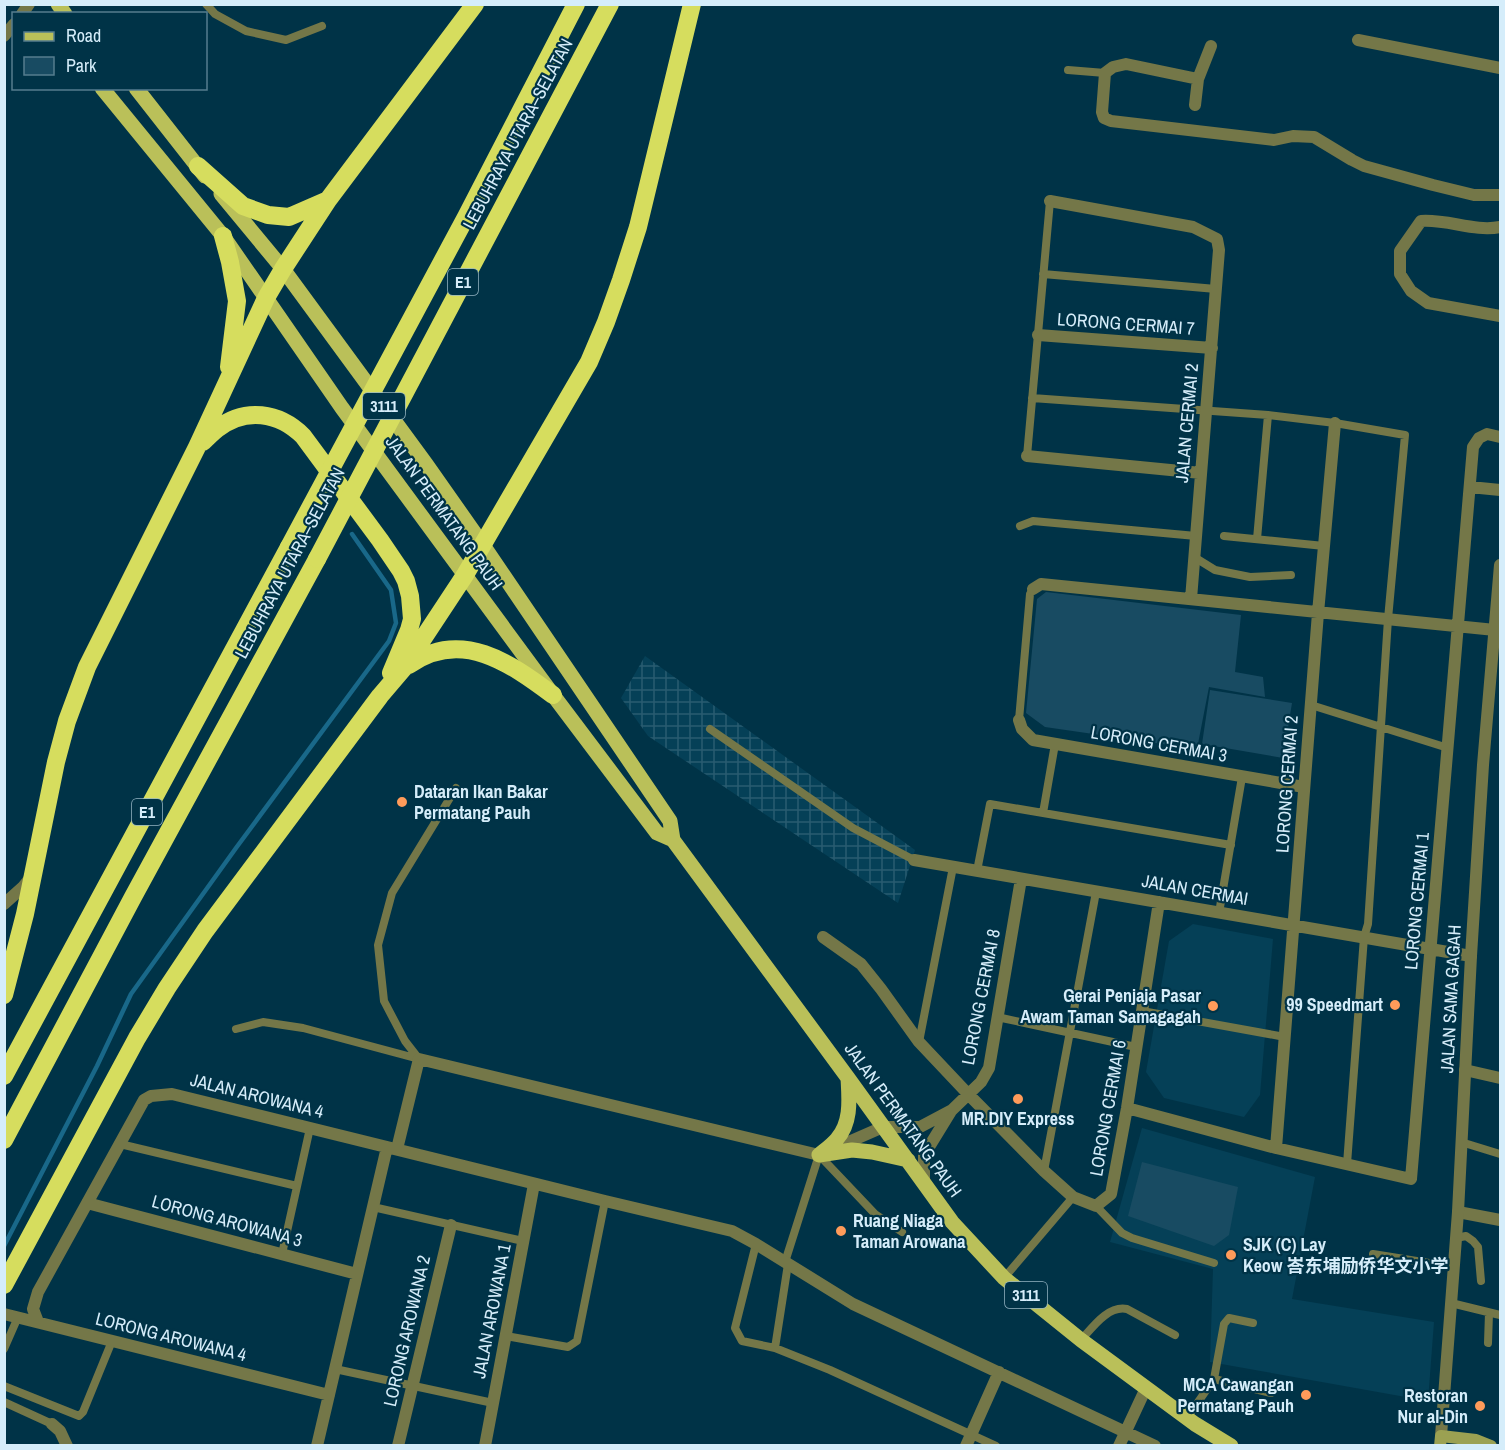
<svg xmlns="http://www.w3.org/2000/svg" width="1505" height="1450" viewBox="0 0 1505 1450" font-family="'Archivo Narrow','Noto Sans SC',sans-serif">
<style>
.built{fill:#054057}
.industrial{fill:url(#industrial-grid)}
.green{fill:#184b62}
.lines{fill:none;stroke-linecap:round;stroke-linejoin:round}
.stream{stroke:#196889;stroke-width:4.5}
.service{stroke:#747748;stroke-width:8}
.minor{stroke:#747748;stroke-width:12}
.tertiary{stroke:#747748;stroke-width:12}
.secondary{stroke:#9ba152;stroke-width:12}
.primary{stroke:#bac059;stroke-width:15}
.motorway{stroke:#d6dd5e;stroke-width:18}
.motorway-bridge{stroke:#d6dd5e;stroke-width:18}
.poi-dot{fill:#ff9b5a;stroke:#003347;stroke-width:2}
.labels{text-anchor:middle;stroke-width:4.5;stroke-linejoin:round;paint-order:stroke}
.shield{fill:#003347;stroke:#95b5c4;stroke-width:1.5}
.shield-label{font-size:16px;font-weight:bold;fill:#d5edfa}
.street-label{font-size:18px;fill:#d5edfa;stroke:#003347}
.poi-label{font-size:18px;font-weight:bold;fill:#d5edfa;stroke:#003347;text-anchor:end}
</style>
<defs>
<pattern id="industrial-grid" width="8" height="8" patternUnits="userSpaceOnUse" patternTransform="scale(1.5)"><rect width="8" height="8" fill="#054057"/><path d="M0 4h8M4 0v8" fill="none" stroke="#295c70"/></pattern>
</defs>
<rect width="100%" height="100%" fill="#003347"/>
<path class="built" d="M 1193,924 L 1273,939 L 1260,1095 L 1244,1117 L 1164,1098 L 1146,1072 L 1169,941 Z
M 1142,1128 L 1315,1177 L 1292,1299 L 1434,1322 L 1428,1401 L 1210,1362 L 1213,1269 L 1110,1242 Z"/>
<path class="industrial" d="M 645,656 L 915,850 L 898,903 L 648,736 L 621,698 Z"/>
<path class="green" d="M 1046,592 L 1241,615 L 1235,672 L 1263,677 L 1265,697 L 1209,687 L 1197,749 L 1045,727 L 1026,713 L 1037,599 Z
M 1210,690 L 1292,703 L 1283,758 L 1202,744 Z
M 1142,1162 L 1238,1187 L 1229,1235 L 1214,1246 L 1128,1216 Z"/>
<g class="lines">
<path class="stream" d="M 4,1246 L 97,1066 L 131,994 L 236,848 L 389,641 L 396,623 L 391,590 L 352,534"/>
<path class="service" d="M 206,4 L 215,14 L 246,31 L 286,40 L 322,26
M 1068,70 L 1105,73
M 1043,274 L 1216,289
M 1032,398 L 1268,415 L 1335,423 L 1405,435 L 1388,619 L 1368,924 L 1364,937 L 1347,1164
M 1027,456 L 1050,201
M 1020,526 L 1033,521 L 1196,536
M 1224,536 L 1324,546
M 1257,539 L 1268,415
M 1194,557 L 1215,570 L 1250,577 L 1291,575
M 1311,705 L 1448,748
M 1019,720 L 1030,594 L 1033,589
M 710,729 L 853,828 L 914,860
M 1043,813 L 1055,744
M 977,871 L 990,804 L 1231,845
M 1219,913 L 1242,777
M 1142,1011 L 1285,1037
M 997,1017 L 1136,1047
M 236,1029 L 263,1022 L 303,1028 L 419,1059
M 919,1042 L 953,867
M 419,1059 L 405,1041 L 384,1001 L 378,945 L 392,893 L 456,788
M 1461,1142 L 1500,1154
M 120,1144 L 297,1186
M 1044,1171 L 1096,892
M 1096,1206 L 1122,1233 L 1132,1238 L 1214,1263
M 373,1207 L 523,1241
M 1456,1238 L 1466,1236 L 1473,1241 L 1478,1247 L 1481,1281
M 756,1244 L 735,1328 L 742,1341 L 775,1348 L 830,1370 L 996,1446
M 282,1254 L 310,1128
M 1373,1254 L 1454,1267
M 785,1262 L 819,1155 L 875,1214 L 902,1232
M 1004,1278 L 1073,1197
M 1451,1303 L 1500,1315
M 506,1336 L 568,1347 L 577,1341 L 605,1201
M 1081,1340 C 1092,1328 1108,1305 1127,1309 L 1175,1335
M 1488,1343 L 1489,1313
M 775,1348 L 788,1264
M 4,1349 L 18,1317
M 335,1369 L 493,1403
M 1214,1379 L 1271,1393
M 4,1386 L 79,1416 L 83,1412 L 112,1341
M 4,1402 L 52,1424
M 1187,1418 L 1214,1379 L 1224,1324 L 1229,1318 L 1253,1323"/>
<path class="minor" d="M 22,14 L 29,4
M 4,36 L 14,24
M 1358,40 L 1500,68
M 1198,79 L 1126,64 L 1113,67 L 1105,73 L 1102,112 L 1104,118 L 1111,121 L 1274,140 L 1293,136 L 1314,137 L 1352,160 L 1364,166 L 1433,185 L 1474,195 L 1500,195
M 1195,105 L 1198,79 L 1211,46
M 1050,201 L 1193,227 L 1217,239 L 1219,250 L 1191,599
M 1500,227 C 1474,232 1448,219 1421,221 L 1400,251 L 1400,274 L 1411,291 L 1428,303 L 1500,316
M 1038,335 L 1212,348
M 1027,456 L 1201,473
M 1470,487 L 1500,490
M 1033,589 L 1041,584 L 1495,630
M 1019,720 L 1022,729 L 1033,740 L 1304,787
M 914,860 L 1471,956
M 4,904 L 23,887 L 31,877
M 823,937 L 861,964 L 881,989 L 919,1042 L 969,1095 L 1044,1171 L 1073,1197 L 1096,1206 L 1111,1194 L 1127,1108 L 1159,902
M 1465,1070 L 1500,1078
M 1127,1108 L 1276,1148 L 1411,1179 L 1473,447 L 1479,438 L 1487,434 L 1500,437
M 1276,1148 L 1318,613 L 1335,423
M 397,1149 L 419,1059 L 819,1155 L 883,1127 L 920,1127 L 952,1110 L 981,1082 L 989,1068 L 1021,879
M 924,1183 L 924,1155 L 951,1111
M 87,1203 L 357,1274
M 1458,1212 L 1500,1220
M 4,1314 L 329,1395
M 38,1322 L 33,1309 L 38,1292 L 144,1100 L 151,1096 L 172,1094 L 605,1201 L 732,1231 L 756,1244 L 853,1304 L 1155,1446
M 52,1424 L 60,1431 L 67,1446
M 317,1446 L 387,1147
M 398,1446 L 451,1225
M 485,1446 L 534,1184
M 966,1446 L 999,1372
M 1119,1446 L 1146,1388"/>
<path class="tertiary" d="M 1441,1436 L 1458,1212 L 1471,956 L 1483,765 L 1500,565"/>
<path class="secondary" d="M 1440,1446 L 1441,1436 L 1476,1440 L 1491,1446"/>
<path class="primary" d="M 58,4 L 65,14
M 102,88 L 223,236 L 342,408 L 553,695 L 657,833 L 673,840
M 136,88 L 205,176
M 221,194 L 283,269 L 426,464 L 483,545 L 670,821 L 673,840 L 848,1078 L 952,1222 L 1004,1278 L 1081,1340 L 1195,1424 L 1231,1446
M 819,1155 L 852,1150 L 872,1152 L 908,1160
M 819,1155 C 825,1150 832,1145 837,1139 C 852,1122 849,1098 848,1078"/>
<path class="motorway" d="M 198,166 L 243,206 L 268,215 L 289,217 L 328,200
M 223,236 L 230,262 L 237,301 L 229,367
M 203,442 C 207,438 212,433 217,429 C 245,407 279,412 303,436 L 380,540 L 401,571 L 406,581 L 410,596 L 412,619 L 409,630 L 391,673
M 409,665 C 461,628 510,663 553,695
M 4,995 L 25,914 L 56,762 L 67,721 L 87,667 L 197,447 L 266,298 L 283,269 L 328,200 L 475,4
M 4,1076 L 289,547
M 4,1140 L 133,897 L 317,559
M 4,1285 L 137,1038 L 167,988 L 205,931 L 380,696 L 403,669 L 465,575 L 589,362 L 606,322 L 621,280 L 638,227 L 692,4"/>
<path class="motorway-bridge" d="M 289,547 L 466,217 L 576,4
M 317,559 L 610,4"/>
</g>
<g class="poi-dot">
<circle cx="402" cy="802" r="6"/>
<circle cx="1395" cy="1005" r="6"/>
<circle cx="1213" cy="1006" r="6"/>
<circle cx="1018" cy="1099" r="6"/>
<circle cx="841" cy="1231" r="6"/>
<circle cx="1231" cy="1255" r="6"/>
<circle cx="1306" cy="1395" r="6"/>
<circle cx="1480" cy="1406" r="6"/>
</g>
<g class="labels">
<g class="shield">
<rect x="448" y="269" width="30" height="26" rx="4.5"/>
<rect x="363" y="393" width="42" height="26" rx="4.5"/>
<rect x="132" y="799" width="30" height="26" rx="4.5"/>
<rect x="1005" y="1282" width="42" height="26" rx="4.5"/>
</g>
<g class="shield-label">
<text x="463" y="288">E1</text>
<text x="384" y="412">3111</text>
<text x="147" y="818">E1</text>
<text x="1026" y="1301">3111</text>
</g>
<g class="street-label">
<text transform="translate(518 134) rotate(-62)" y="6">LEBUHRAYA UTARA–SELATAN</text>
<text transform="translate(1126 324) rotate(4)" y="6">LORONG CERMAI 7</text>
<text transform="translate(1187 423) rotate(-85)" y="6">JALAN CERMAI 2</text>
<text transform="translate(444 513) rotate(54)" y="6">JALAN PERMATANG PAUH</text>
<text transform="translate(290 563) rotate(-62)" y="6">LEBUHRAYA UTARA–SELATAN</text>
<text transform="translate(1159 744) rotate(10)" y="6">LORONG CERMAI 3</text>
<text transform="translate(1287 784) rotate(-86)" y="6">LORONG CERMAI 2</text>
<text transform="translate(1195 890) rotate(10)" y="6">JALAN CERMAI</text>
<text transform="translate(1417 901) rotate(-85)" y="6">LORONG CERMAI 1</text>
<text transform="translate(981 997) rotate(-79)" y="6">LORONG CERMAI 8</text>
<text transform="translate(1451 999) rotate(-87)" y="6">JALAN SAMA GAGAH</text>
<text transform="translate(257 1096) rotate(14)" y="6">JALAN AROWANA 4</text>
<text transform="translate(1108 1108) rotate(-80)" y="6">LORONG CERMAI 6</text>
<text transform="translate(903 1120) rotate(54)" y="6">JALAN PERMATANG PAUH</text>
<text transform="translate(227 1221) rotate(15)" y="6">LORONG AROWANA 3</text>
<text transform="translate(492 1311) rotate(-79)" y="6">JALAN AROWANA 1</text>
<text transform="translate(407 1331) rotate(-77)" y="6">LORONG AROWANA 2</text>
<text transform="translate(171 1337) rotate(14)" y="6">LORONG AROWANA 4</text>
</g>
<g class="poi-label">
<text x="414" y="798" text-anchor="start">Dataran Ikan Bakar<tspan x="414" dy="21">Permatang Pauh</tspan></text>
<text x="1201" y="1002">Gerai Penjaja Pasar<tspan x="1201" dy="21">Awam Taman Samagagah</tspan></text>
<text x="1383" y="1011">99 Speedmart</text>
<text x="1018" y="1125" text-anchor="middle">MR.DIY Express</text>
<text x="853" y="1227" text-anchor="start">Ruang Niaga<tspan x="853" dy="21">Taman Arowana</tspan></text>
<text x="1243" y="1251" text-anchor="start">SJK (C) Lay<tspan x="1243" dy="21">Keow 峇东埔励侨华文小学</tspan></text>
<text x="1294" y="1391">MCA Cawangan<tspan x="1294" dy="21">Permatang Pauh</tspan></text>
<text x="1468" y="1402">Restoran<tspan x="1468" dy="21">Nur al-Din</tspan></text>
</g>
</g>
<rect width="1505" height="1450" fill="none" stroke="#d5edfa" stroke-width="12"/>
<rect x="12" y="12" width="195" height="78" fill="#003347" stroke="#557d8f" stroke-width="1.5"/>
<rect x="24" y="32" width="30" height="9" fill="#bac059" stroke="#557d8f" stroke-width="1.5"/>
<text x="66" y="42" font-size="18" fill="#d5edfa">Road</text>
<rect x="24" y="57" width="30" height="18" fill="#184b62" stroke="#557d8f" stroke-width="1.5"/>
<text x="66" y="72" font-size="18" fill="#d5edfa">Park</text>
</svg>
